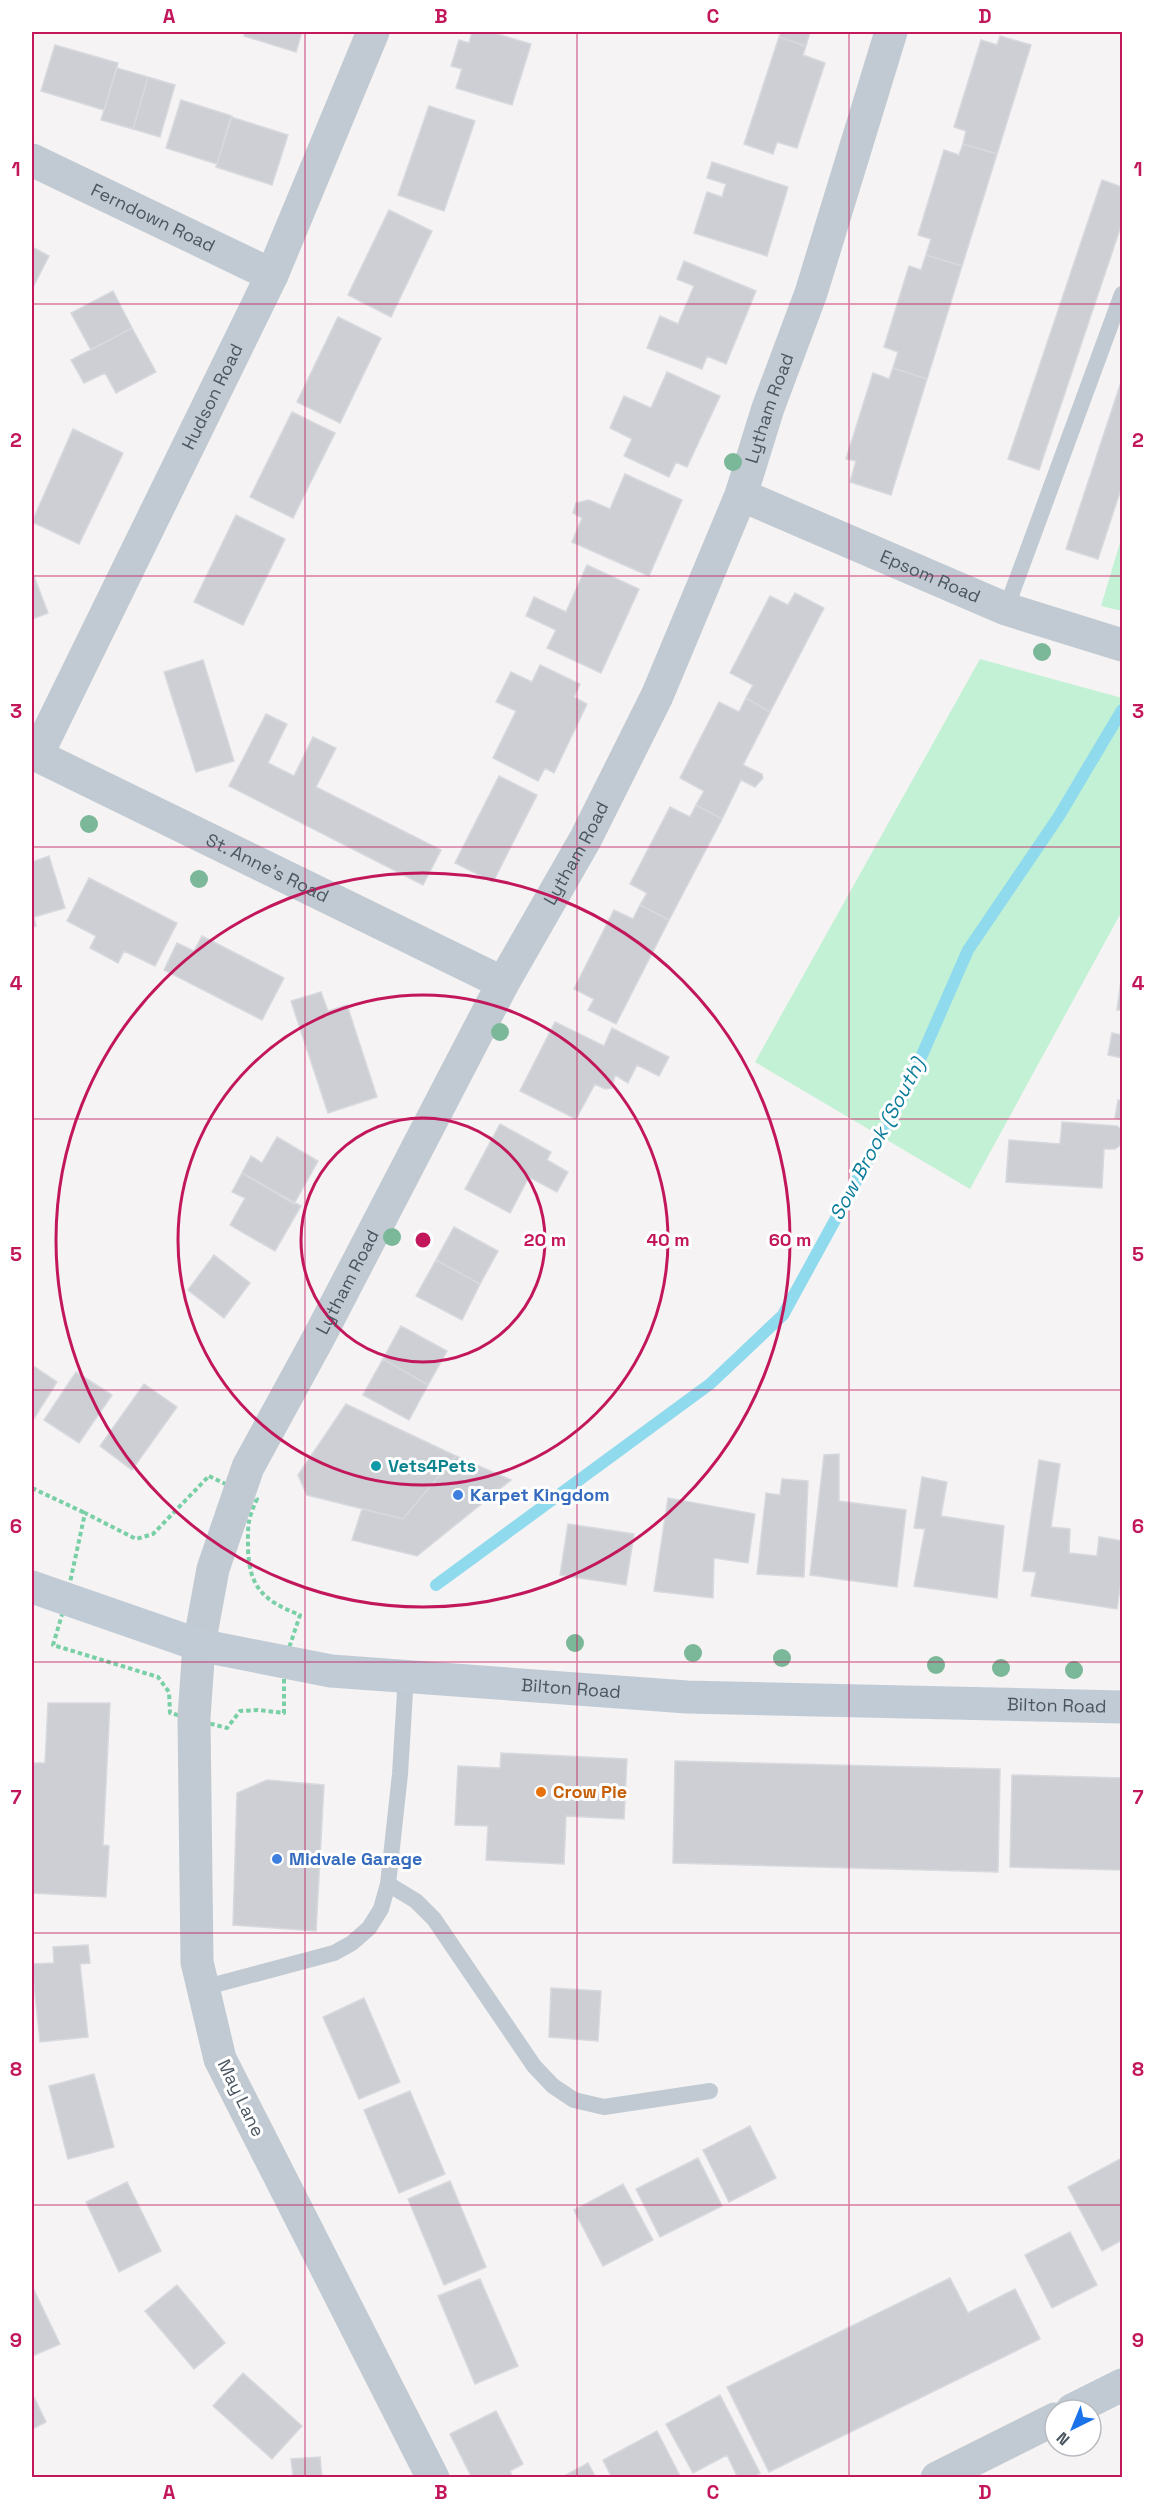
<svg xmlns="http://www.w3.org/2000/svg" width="1154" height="2509" viewBox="0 0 1154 2509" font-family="'Space Grotesk',sans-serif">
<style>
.green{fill:#c3f1d5}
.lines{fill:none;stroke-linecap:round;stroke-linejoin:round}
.stream{stroke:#90daee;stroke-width:12}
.building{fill:#cdcfd5;stroke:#d7d9de;stroke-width:1.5}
.path{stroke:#7ad0a6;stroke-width:4;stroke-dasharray:4.5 3;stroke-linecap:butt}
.service{stroke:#c1cad2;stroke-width:16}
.minor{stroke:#c1cad2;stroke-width:33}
.tertiary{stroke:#c1cad2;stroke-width:33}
.secondary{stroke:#c1cbd6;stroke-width:33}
.tree{fill:#7bb799}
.grid{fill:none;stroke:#c2185b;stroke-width:1.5;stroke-opacity:0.55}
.ring{fill:none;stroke:#c2185b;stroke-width:3}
.culture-dot{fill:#0f9aa8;stroke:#fff;stroke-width:2}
.shop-dot{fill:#3f7fe0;stroke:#fff;stroke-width:2}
.food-dot{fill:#e8710a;stroke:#fff;stroke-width:2}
.labels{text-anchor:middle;stroke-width:6;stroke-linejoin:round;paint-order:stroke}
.street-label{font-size:18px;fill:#4a5661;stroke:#fff}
.culture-label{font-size:18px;font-weight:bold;fill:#0d838f;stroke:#fff;text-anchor:start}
.shop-label{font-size:18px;font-weight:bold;fill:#366cbe;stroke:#fff;text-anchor:start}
.food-label{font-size:18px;font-weight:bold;fill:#c56008;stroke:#fff;text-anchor:start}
.water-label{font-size:20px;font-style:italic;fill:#0c7c9b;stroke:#fff}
.centre{fill:#c2185b;stroke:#fff;stroke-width:3}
.ring-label{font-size:18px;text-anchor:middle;font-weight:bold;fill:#c2185b;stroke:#fff;stroke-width:6;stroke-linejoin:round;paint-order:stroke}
.neatline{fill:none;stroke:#c2185b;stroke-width:2}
.grid-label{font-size:20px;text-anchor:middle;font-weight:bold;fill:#c2185b}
</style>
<rect width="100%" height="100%" fill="#f5f3f3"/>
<path class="green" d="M 1122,536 L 1122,611 L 1101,606 Z
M 980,659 L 1122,698 L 1122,911 L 970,1189 L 755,1062 Z"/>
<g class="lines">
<path class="stream" d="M 436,1585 L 710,1384 L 783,1315 L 908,1087 L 968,950 L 1059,816 L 1122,710"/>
</g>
<path class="building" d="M 245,32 L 302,32 L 296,52 L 244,36 Z
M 472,32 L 490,32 L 531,44 L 512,105 L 456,88 L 462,69 L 451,66 L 459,40 L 469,43 Z
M 781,32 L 810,32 L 806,46 L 779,37 Z
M 1000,36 L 1031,45 L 997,154 L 963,144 L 966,131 L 954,127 L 981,40 L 997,45 Z
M 779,37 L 806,46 L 803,55 L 825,63 L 797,148 L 777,142 L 773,154 L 744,144 Z
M 55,45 L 118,63 L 104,110 L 41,91 Z
M 117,68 L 148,77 L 133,129 L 101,120 Z
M 148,77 L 175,85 L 160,137 L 133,129 Z
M 181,100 L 232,116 L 217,164 L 166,148 Z
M 429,106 L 475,121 L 444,211 L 398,195 Z
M 231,117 L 288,135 L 272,185 L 216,167 Z
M 963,144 L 997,154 L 962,266 L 926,255 L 931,239 L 918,235 L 944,150 L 959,155 Z
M 712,162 L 788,187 L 767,256 L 694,233 L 707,192 L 722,197 L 726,184 L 707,178 Z
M 1102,180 L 1122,187 L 1122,223 L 1039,470 L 1008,459 Z
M 389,210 L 432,231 L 391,317 L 348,295 Z
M 32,247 L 49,256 L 32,289 Z
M 926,255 L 962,266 L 927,379 L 893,368 L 898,352 L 884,347 L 909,266 L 921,270 Z
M 684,261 L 756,291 L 726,364 L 707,356 L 702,369 L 647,348 L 660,316 L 678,324 L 694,286 L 677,279 Z
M 113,291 L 132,328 L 91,350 L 71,313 Z
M 338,317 L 381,338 L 340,423 L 297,402 Z
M 132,328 L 156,372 L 116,393 L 105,373 L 84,383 L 71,360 Z
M 893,368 L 927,379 L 891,495 L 850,482 L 856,461 L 846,459 L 873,373 L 889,379 Z
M 667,372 L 720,396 L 687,467 L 676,462 L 669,477 L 624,456 L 632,439 L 610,428 L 624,396 L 651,408 Z
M 1122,379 L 1122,486 L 1098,559 L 1066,549 Z
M 292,412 L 335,433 L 293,518 L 250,497 Z
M 73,429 L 123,453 L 79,544 L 32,522 Z
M 625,474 L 682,500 L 649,576 L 572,542 L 582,518 L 573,513 L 576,503 L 589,500 L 610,509 Z
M 236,515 L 285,539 L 243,625 L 194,602 Z
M 587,565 L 639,589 L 601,673 L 547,648 L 556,630 L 526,616 L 534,597 L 566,612 Z
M 32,571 L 48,613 L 32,619 Z
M 795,593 L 824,608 L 770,712 L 746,698 L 753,685 L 730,673 L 770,596 L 788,605 Z
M 203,660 L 234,761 L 196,772 L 164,672 Z
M 540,665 L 580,684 L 574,697 L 587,704 L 554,773 L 545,768 L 538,781 L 493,758 L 516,711 L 496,702 L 511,672 L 532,682 Z
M 746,698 L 770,712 L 743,765 L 762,774 L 763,778 L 755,787 L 741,780 L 722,819 L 696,805 L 704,791 L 680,778 L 719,702 L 739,712 Z
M 266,714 L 287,724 L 268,763 L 294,776 L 313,737 L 336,748 L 316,787 L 441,850 L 423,885 L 229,786 Z
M 499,776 L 537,795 L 493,882 L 455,863 Z
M 696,805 L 722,819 L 669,920 L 640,905 L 647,893 L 630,884 L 670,807 L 690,817 Z
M 49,856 L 65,908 L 34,917 L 36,926 L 32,927 L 32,862 Z
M 89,878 L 177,923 L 155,966 L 124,951 L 118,963 L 90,948 L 96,936 L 67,921 Z
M 640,905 L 669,920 L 616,1024 L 588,1010 L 594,999 L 574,989 L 614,910 L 633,919 Z
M 202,936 L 284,978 L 262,1020 L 164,970 L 177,943 L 194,951 Z
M 1121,980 L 1122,980 L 1122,1010 L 1117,1010 Z
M 321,992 L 328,1011 L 347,1005 L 377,1097 L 328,1113 L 291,1001 Z
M 555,1022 L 604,1046 L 612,1028 L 669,1057 L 659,1076 L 637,1065 L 628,1083 L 615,1075 L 612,1088 L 605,1089 L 595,1084 L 576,1119 L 520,1091 Z
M 1112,1033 L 1122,1035 L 1122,1058 L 1108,1055 Z
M 1118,1100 L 1122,1101 L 1122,1119 L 1115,1118 Z
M 1062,1122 L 1117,1126 L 1122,1130 L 1122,1144 L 1115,1149 L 1104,1149 L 1102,1188 L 1006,1182 L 1009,1140 L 1060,1144 Z
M 500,1124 L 551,1152 L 547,1160 L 568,1172 L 557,1192 L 529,1177 L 510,1213 L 465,1189 Z
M 277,1137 L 318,1161 L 294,1204 L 242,1173 L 251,1156 L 262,1163 Z
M 242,1173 L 301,1206 L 275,1251 L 230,1225 L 245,1198 L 232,1192 Z
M 454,1227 L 498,1251 L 480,1284 L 436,1260 Z
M 214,1255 L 250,1283 L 224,1318 L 188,1290 Z
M 436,1260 L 480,1284 L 462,1320 L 416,1296 Z
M 401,1326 L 447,1351 L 428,1385 L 383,1359 Z
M 383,1359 L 428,1385 L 409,1420 L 363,1395 Z
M 32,1365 L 57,1382 L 32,1422 Z
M 76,1372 L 112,1395 L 79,1443 L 44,1420 Z
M 144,1384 L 177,1407 L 132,1470 L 100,1446 Z
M 346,1404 L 456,1456 L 403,1519 L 307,1495 L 298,1475 Z
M 839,1454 L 839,1501 L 906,1510 L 897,1587 L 810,1575 L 824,1455 Z
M 456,1456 L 511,1480 L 417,1556 L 352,1540 L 362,1509 L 403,1519 Z
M 1039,1460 L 1060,1464 L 1051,1527 L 1070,1529 L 1069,1553 L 1097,1556 L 1099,1537 L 1122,1541 L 1122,1573 L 1117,1609 L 1031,1596 L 1036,1572 L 1023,1571 Z
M 922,1477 L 947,1482 L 941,1516 L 1004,1526 L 997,1598 L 914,1586 L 925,1529 L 914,1528 Z
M 782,1479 L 808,1481 L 804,1577 L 757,1574 L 766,1493 L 780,1495 Z
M 668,1498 L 755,1514 L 748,1563 L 714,1558 L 713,1598 L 654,1591 Z
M 568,1524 L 634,1534 L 626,1585 L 560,1575 Z
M 48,1703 L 110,1703 L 103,1845 L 109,1846 L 106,1897 L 32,1893 L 32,1763 L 45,1763 Z
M 501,1753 L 627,1759 L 624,1819 L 566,1816 L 564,1864 L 486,1860 L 488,1826 L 455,1825 L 458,1766 L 500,1768 Z
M 675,1761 L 1000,1769 L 998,1872 L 673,1863 Z
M 1012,1775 L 1122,1778 L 1122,1870 L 1010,1867 Z
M 267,1780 L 324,1785 L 316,1931 L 233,1925 L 237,1793 Z
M 88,1945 L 90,1963 L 80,1964 L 88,2037 L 40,2042 L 32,1964 L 54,1963 L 53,1947 Z
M 551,1988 L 601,1991 L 598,2041 L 549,2037 Z
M 364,1998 L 400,2082 L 359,2099 L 323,2017 Z
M 94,2074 L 114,2147 L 68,2159 L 49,2086 Z
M 410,2091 L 445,2174 L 399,2193 L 364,2110 Z
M 750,2126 L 776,2178 L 729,2202 L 703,2150 Z
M 698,2158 L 722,2206 L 660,2237 L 636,2189 Z
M 1122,2158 L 1122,2240 L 1102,2251 L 1068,2187 Z
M 450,2181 L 486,2267 L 444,2285 L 408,2199 Z
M 127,2182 L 161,2251 L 119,2272 L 86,2202 Z
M 623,2184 L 653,2240 L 603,2266 L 574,2210 Z
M 1070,2232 L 1097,2285 L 1052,2308 L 1025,2255 Z
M 950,2278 L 968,2313 L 1015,2289 L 1040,2339 L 769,2472 L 727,2387 Z
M 480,2279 L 518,2366 L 475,2384 L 438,2296 Z
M 177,2285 L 225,2343 L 194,2369 L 145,2311 Z
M 34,2290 L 60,2344 L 32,2356 L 32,2291 Z
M 243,2373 L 302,2426 L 272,2459 L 213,2406 Z
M 32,2393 L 46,2422 L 32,2429 Z
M 720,2395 L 760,2473 L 752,2478 L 738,2478 L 727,2455 L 693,2473 L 666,2424 Z
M 496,2411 L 523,2464 L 510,2471 L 513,2478 L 472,2478 L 450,2434 Z
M 657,2431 L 681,2478 L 612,2478 L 603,2460 Z
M 320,2457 L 322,2478 L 283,2478 L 293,2477 L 291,2459 Z
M 588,2463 L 596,2478 L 565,2478 L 564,2476 Z"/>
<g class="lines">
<path class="path" d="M 209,1476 L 257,1499 C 247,1521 248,1525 248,1548 C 249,1588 264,1601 300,1615 L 284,1663 L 284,1713 L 258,1710 L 240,1711 L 227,1728 L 170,1713 L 169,1692 L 158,1677 L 53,1645 L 66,1601 L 85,1513 L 136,1539 L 153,1534 Z
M 32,1488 L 85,1513"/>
<path class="service" d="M 1006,609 L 1122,294
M 388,1884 L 416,1901 L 434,1919 L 534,2066 L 553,2086 L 574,2100 L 604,2107 L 710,2091
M 203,1988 L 334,1953 L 352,1943 L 369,1928 L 381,1909 L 388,1884 L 400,1774 L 406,1676"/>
<g class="minor">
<path id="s1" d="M 32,160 L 272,275"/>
<path id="s2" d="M 741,495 L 1006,609 L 1122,645"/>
<path id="s3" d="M 32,753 L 503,983"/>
<path id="s4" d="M 37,755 L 272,275 L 373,32"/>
<path id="s5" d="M 433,2478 L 220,2059 L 197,1962 L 194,1718 L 199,1645 L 213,1569 L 248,1467 L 319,1337 L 503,983 L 586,838 L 657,696 L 741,495 L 768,408 L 811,293 L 891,32"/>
</g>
<path class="tertiary" d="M 1072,2410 L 1122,2385
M 937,2478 L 1055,2419"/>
<path class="secondary" id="s6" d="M 32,1587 L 199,1645 L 331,1671 L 687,1697 L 1122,1707"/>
</g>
<g class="tree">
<circle cx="733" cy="462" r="9"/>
<circle cx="1042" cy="652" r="9"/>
<circle cx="89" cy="824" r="9"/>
<circle cx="199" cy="879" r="9"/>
<circle cx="500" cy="1032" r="9"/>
<circle cx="392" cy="1237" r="9"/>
<circle cx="575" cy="1643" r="9"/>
<circle cx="693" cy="1653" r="9"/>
<circle cx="782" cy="1658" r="9"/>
<circle cx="936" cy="1665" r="9"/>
<circle cx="1001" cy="1668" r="9"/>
<circle cx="1074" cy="1670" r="9"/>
</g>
<path class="grid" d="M 305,32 L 305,2478M 577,32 L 577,2478M 849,32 L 849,2478M 32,304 L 1122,304M 32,576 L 1122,576M 32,847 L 1122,847M 32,1119 L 1122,1119M 32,1390 L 1122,1390M 32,1662 L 1122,1662M 32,1933 L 1122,1933M 32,2205 L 1122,2205"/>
<g class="ring">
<circle cx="423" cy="1240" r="122"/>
<circle cx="423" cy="1240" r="245"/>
<circle cx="423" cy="1240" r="367"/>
</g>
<circle class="culture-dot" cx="376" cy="1466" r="6"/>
<g class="shop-dot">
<circle cx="458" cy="1495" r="6"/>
<circle cx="277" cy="1859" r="6"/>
</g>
<circle class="food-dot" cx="541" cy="1792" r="6"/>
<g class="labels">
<g class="street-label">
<text dy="6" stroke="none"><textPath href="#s1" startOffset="134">Ferndown Road</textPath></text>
<text dy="6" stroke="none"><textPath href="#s4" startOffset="399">Hudson Road</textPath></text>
<text dy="6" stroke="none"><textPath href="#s5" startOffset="2254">Lytham Road</textPath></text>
<text dy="6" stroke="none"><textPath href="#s2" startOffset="206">Epsom Road</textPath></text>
<text dy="6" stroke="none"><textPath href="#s5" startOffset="1768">Lytham Road</textPath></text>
<text dy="6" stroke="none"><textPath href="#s3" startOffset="262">St. Anne's Road</textPath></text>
<text dy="6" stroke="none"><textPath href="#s5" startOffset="1282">Lytham Road</textPath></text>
<text dy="6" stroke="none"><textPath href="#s6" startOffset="552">Bilton Road</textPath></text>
<text dy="6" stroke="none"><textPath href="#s6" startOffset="1038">Bilton Road</textPath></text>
<text transform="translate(241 2098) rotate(64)" y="6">May Lane</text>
</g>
<g class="culture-label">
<text x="388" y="1472">Vets4Pets</text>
</g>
<g class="shop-label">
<text x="470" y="1501">Karpet Kingdom</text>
<text x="289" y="1865">Midvale Garage</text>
</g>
<g class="food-label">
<text x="553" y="1798">Crow Pie</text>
</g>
<g class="water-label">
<text transform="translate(877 1139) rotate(-62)" y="7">Sow Brook (South)</text>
</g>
</g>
<circle cx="423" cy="1240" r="9" class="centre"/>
<g class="ring-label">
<text x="545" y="1246">20 m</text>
<text x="668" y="1246">40 m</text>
<text x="790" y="1246">60 m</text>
</g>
<rect width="1154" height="2509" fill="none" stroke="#ffffff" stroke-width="66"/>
<g transform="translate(1073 2428) rotate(223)"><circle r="28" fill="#ffffff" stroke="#b7bbc0" stroke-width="1.5"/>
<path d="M0-4.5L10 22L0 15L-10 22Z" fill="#1a73e8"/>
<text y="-9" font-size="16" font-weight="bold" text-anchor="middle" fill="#4a5661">N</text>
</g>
<rect x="33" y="33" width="1088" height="2443" class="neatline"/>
<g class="grid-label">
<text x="169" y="23">A</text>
<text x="441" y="23">B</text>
<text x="713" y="23">C</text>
<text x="985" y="23">D</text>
<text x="16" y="176">1</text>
<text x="1138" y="176">1</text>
<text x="16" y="447">2</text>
<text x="1138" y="447">2</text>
<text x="16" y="718">3</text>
<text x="1138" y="718">3</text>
<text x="16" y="990">4</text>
<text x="1138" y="990">4</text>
<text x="16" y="1261">5</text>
<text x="1138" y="1261">5</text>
<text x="16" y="1533">6</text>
<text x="1138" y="1533">6</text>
<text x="16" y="1804">7</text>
<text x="1138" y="1804">7</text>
<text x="16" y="2076">8</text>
<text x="1138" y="2076">8</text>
<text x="16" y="2347">9</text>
<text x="1138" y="2347">9</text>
<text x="169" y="2499">A</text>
<text x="441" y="2499">B</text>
<text x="713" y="2499">C</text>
<text x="985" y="2499">D</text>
</g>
</svg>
